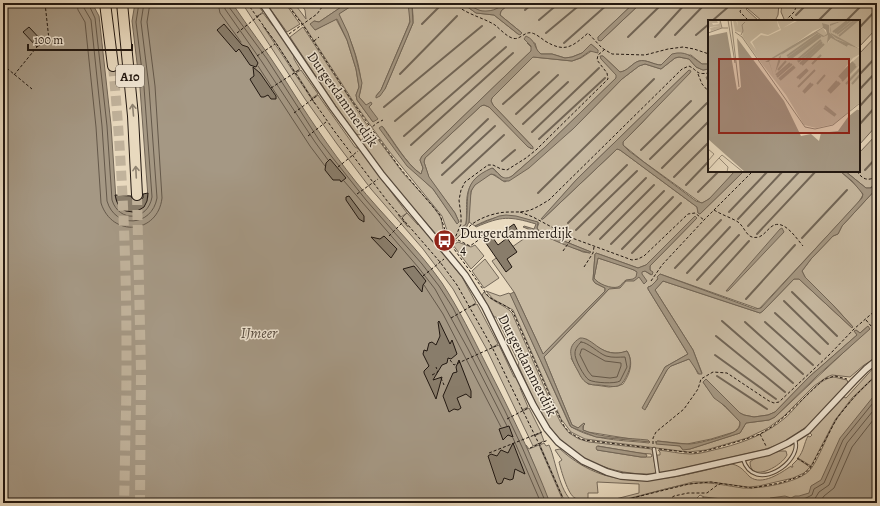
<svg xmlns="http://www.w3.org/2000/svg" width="880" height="506" viewBox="0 0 880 506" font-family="Alegreya,serif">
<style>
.green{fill:#c7b9a1;stroke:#746859;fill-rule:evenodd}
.water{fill:#a59884;stroke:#716556;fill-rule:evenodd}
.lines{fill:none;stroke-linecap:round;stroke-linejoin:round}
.shore{stroke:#64584a;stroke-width:1}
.stream{stroke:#716556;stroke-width:2}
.building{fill:#897d6b;stroke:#221811}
.motorway-tunnel{stroke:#c1b39c;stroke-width:10;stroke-dasharray:10 5;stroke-linecap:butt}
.service-casing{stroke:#54483c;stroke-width:4.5}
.minor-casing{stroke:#54483c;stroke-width:8}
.motorway-casing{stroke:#221811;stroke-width:12}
.path{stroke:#221811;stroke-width:1;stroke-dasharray:3 2;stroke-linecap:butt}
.service{stroke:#f1e7d5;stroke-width:2.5}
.minor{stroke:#f1e7d5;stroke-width:5.5}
.motorway{stroke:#e9dabf;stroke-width:10}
.oneway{stroke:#8f8371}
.labels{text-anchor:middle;stroke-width:3;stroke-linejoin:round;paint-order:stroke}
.shield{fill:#f1e7d5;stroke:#60564c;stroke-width:1}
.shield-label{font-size:13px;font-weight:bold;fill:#221811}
.street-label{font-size:14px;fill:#221811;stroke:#f1e7d5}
.poi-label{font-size:14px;fill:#221811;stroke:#f1e7d5;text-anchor:start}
.water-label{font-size:15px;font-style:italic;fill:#564b3f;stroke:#f1e7d5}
.inset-river{fill:none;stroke:#a59884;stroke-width:2}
.inset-road{fill:none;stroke:#998c79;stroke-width:1}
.view{fill:#8f2418;fill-opacity:0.15;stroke:#8f2418;stroke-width:2}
.inset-edge{fill:none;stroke:#221811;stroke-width:2}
</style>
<rect width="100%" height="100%" fill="#e9dabf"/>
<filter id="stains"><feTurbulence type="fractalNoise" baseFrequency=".005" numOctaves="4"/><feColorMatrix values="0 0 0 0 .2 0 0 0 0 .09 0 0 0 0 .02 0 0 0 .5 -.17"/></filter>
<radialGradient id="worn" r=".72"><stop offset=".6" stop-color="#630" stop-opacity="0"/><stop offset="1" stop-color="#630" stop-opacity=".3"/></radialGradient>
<path class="green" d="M 242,3 L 256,3 L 263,12 L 256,17 L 263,13 L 273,26 L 274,26 L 294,56 L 294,59 L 300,69 L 295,72 L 276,43 L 263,26 L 315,104 L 312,99 L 318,95 L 355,147 L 359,149 L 407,213 L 401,217 L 398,215 L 408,227 L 402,218 L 407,213 L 418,225 L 419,224 L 462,277 L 476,303 L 469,307 L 477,304 L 498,344 L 491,348 L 499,345 L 514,377 L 516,377 L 521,387 L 520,388 L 528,407 L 522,410 L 523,411 L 529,408 L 541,432 L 534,436 L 541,433 L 544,441 L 533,446 L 486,348 L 453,289 L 423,249 L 371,189 L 337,144 L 305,99 Z
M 266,3 L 285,3 L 300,24 L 287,32 Z
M 287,3 L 294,3 L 306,19 L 305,10 L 300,3 L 347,3 L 319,22 L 314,21 L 315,30 L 336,19 L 347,40 L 356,69 L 359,87 L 356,95 L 357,100 L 373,122 L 366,105 L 359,97 C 360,92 362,87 361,82 C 359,58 349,35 338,14 L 356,3 L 408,3 C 410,10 411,17 409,24 L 381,90 L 376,96 L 385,89 L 413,23 L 413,16 L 412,3 L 462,3 L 476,13 L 494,15 L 518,34 L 522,33 L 500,15 L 501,11 L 510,3 L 634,3 L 598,37 L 599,41 L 606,36 L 641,3 L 738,3 L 740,4 L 742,3 L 779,3 L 778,15 L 775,21 L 762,21 L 747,8 L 746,9 L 759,21 L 709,21 L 709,64 L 702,64 L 691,55 L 669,57 L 661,65 C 654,65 646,59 639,61 C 632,63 628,71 620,72 L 603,56 L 601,56 L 601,59 L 617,75 L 616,78 L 544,148 L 512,176 L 508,179 L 504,179 L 493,168 C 488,170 484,173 479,176 C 462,189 468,206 466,224 L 463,227 L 465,230 L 452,243 L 450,239 L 442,216 L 389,151 L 353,101 L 305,27 ZM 527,43 L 535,43 L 537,50 L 541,54 L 552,54 L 565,58 L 572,57 L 582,53 L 591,44 L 598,50 L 596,53 L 593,50 L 581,58 L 572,61 L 533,57 L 492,98 L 491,101 L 493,105 L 533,147 L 531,149 L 489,107 L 484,105 L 481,106 L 425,158 L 424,162 L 429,178 L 455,213 L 459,222 L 457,223 L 433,189 L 421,178 L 380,128 L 383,127 C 394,141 406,164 421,174 L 423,168 L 420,160 L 422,156 L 531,51 L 532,48 Z
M 467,3 L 506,3 C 491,15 481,14 467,3 Z
M 782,3 L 877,3 L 877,28 L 859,47 L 859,21 L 781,21 L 784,19 L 781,12 Z
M 303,27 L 365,122 L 403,173 L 433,206 L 441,218 L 444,234 L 449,245 L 445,244 L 395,188 L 361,141 L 365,135 L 363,133 L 359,135 L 356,134 L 335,105 L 290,37 Z
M 877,35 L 877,125 L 859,145 L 859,54 Z
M 679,57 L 689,59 L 696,67 L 703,70 L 709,69 L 709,77 L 706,77 L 709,84 L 709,171 L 735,171 C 728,179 710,202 701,203 L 644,162 L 623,145 L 623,142 L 642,123 L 689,70 L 577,179 L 542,219 L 543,219 L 617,149 L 620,150 L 697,207 L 698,213 L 700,214 L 744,171 L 840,171 L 859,188 L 863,195 L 858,203 L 759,309 L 660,274 C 658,279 653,286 648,287 L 648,289 L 688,354 L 665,367 L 646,408 L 667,370 L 671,366 L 689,359 L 691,359 L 698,374 L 702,373 L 693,350 L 655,290 L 663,281 L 760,313 L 763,311 L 794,279 L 799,279 L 852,328 L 853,327 L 833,305 L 805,277 L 802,271 L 811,259 L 833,236 L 838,234 L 842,226 L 877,188 L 877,318 L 872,322 L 874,325 L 877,322 L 877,357 L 864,365 L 850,377 L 832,375 L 827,377 L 814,386 L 783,417 L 768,428 L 747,438 L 706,450 L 688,452 L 585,439 L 571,432 L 561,419 L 513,310 L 493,299 L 486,291 L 500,296 L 509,293 L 511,295 L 570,426 C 593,441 623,440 649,443 L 650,442 L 588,432 L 583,430 L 584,423 L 578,428 L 572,425 L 544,357 L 609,289 L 596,281 L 594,278 L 598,258 L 630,268 L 641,274 L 642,271 L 645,271 L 651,275 L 650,270 L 650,266 L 697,218 L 695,216 L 646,265 L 638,268 L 596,253 L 595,254 L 593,280 L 595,283 L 605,288 L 605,291 L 543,354 L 514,292 L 492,261 L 535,231 L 583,252 L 590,253 L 591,252 L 539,231 L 537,228 L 539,223 C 514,215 498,213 475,226 L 469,222 C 469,212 469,198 472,189 C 474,183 486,175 492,174 L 505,182 L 574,128 L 622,79 L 639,66 L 645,64 L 661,69 L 675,58 ZM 868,326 L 861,336 L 775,417 L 769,420 L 746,423 L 740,433 L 690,449 L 682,449 L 680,446 L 655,442 L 658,441 L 687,444 L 711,439 L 734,432 C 738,429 740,426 740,422 C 728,408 713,398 703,382 L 706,379 L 740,413 L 744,415 L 754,417 L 768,415 L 775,412 L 809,377 L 857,335 L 855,331 L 856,330 L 860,333 ZM 586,339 C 599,349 611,357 627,351 C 634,362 630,374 623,384 L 618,386 L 609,387 L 588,384 L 582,378 L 571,358 Z
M 301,70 L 318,94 L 312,98 L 296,73 Z
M 877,134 L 877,182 L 870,188 L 866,188 L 845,171 L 859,171 L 859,153 Z
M 458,242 L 471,247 L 475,245 L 484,256 L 471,269 L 453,245 Z
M 485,259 L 499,278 L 484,288 L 472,271 Z
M 484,292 C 493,303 504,304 512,313 L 554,409 L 561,423 L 569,433 L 579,439 L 589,442 L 652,449 L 656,472 L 655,474 C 612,476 571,459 547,423 C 535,405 527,384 518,365 L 519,363 L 496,317 L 494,317 L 482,295 ZM 598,446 L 639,453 L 651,454 L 652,456 L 651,457 L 641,457 L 597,450 Z
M 877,364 L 877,374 L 852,398 L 835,420 L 811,466 L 798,458 C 804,451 804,443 808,436 L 810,437 L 812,435 L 810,433 L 813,429 L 844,397 L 846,398 Z
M 877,375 L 877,503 L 699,503 L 704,497 L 700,495 L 692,503 L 615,503 C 642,496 670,486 697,483 C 713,482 727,486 743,488 C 759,489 797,483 809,471 C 817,463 827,436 833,425 C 844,406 861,390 877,375 Z
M 834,377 L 847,380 L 848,383 L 810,424 L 795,435 L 780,444 L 763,450 L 670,471 L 660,473 L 659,471 L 657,455 L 660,455 L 660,452 L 658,450 C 669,451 680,454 691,454 C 702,454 712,450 722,448 C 745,442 766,434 785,418 C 798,407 817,378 834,377 Z
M 544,443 L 546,446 L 549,445 L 551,450 C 556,464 561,496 575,503 L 565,503 L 564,500 L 540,445 Z
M 526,445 L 529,449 L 539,445 L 564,503 L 549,503 Z
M 560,449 C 614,498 670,478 732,464 C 741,466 744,471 750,477 C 762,486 781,473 791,466 L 791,467 L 793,467 L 792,465 L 798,459 L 810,467 L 804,473 L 793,478 L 759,486 L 748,487 L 711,482 L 693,482 L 611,503 L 589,503 L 599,501 L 600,503 L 639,493 L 639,484 L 597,482 L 598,493 L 588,493 L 588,499 C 583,500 579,501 575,498 C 568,495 561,470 559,462 L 562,460 L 555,450 Z
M 780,451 L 786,451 L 787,455 C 781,467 750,483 750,462 L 754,459 Z"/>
<path class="water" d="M 3,3 L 92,3 L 99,16 L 111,125 L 116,200 L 122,209 L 133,212 L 143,207 L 148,197 L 140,88 L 132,21 L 135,3 L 232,3 C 248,27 266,50 282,75 C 305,112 329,148 356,182 C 383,216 417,247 442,283 C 459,309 473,338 487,366 C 510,411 532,456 550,503 L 3,503 Z
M 347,3 L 356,3 L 339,14 L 348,33 L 355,54 L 362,83 L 359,97 L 366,105 L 371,102 L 372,104 L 369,107 L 378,119 L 373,122 L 357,100 L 356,95 L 359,87 L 356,69 L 347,40 L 337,19 L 315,30 L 310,24 L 314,21 L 319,22 Z
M 408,3 L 412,3 L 412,6 L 413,23 L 385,89 L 380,96 L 376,98 L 376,96 L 381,90 L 410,22 Z
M 462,3 C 472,3 475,12 486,11 C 498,11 502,3 510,3 L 501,11 L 500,15 L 522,33 L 520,35 L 518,34 L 494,15 L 476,13 Z
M 634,3 L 641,3 L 606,36 L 601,41 L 598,40 L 598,37 Z
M 526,36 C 537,41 533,48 541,54 L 552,54 L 565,58 L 572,57 L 582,53 L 591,44 L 598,50 L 598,53 L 590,51 L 580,58 L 572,61 L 533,57 L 492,98 L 491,101 L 493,105 L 533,147 L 533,149 L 528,147 L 489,107 L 484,105 L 481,106 L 425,158 L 424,162 L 429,177 L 455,213 L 459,222 L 457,224 L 433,189 L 407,166 L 379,128 L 382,126 C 392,140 408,166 421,174 L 423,168 L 420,160 L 422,156 L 531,51 L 531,46 L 524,39 Z
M 677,53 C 688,52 693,58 702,64 L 709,64 L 709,69 L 703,70 L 696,67 L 689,59 L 679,57 L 675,58 L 661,69 L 645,64 L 639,66 L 622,79 L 574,128 L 529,168 L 509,181 L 503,181 L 495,175 L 491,174 L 475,185 L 471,191 L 469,222 L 465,230 L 462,227 L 466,224 C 470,197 460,182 492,168 C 499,173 502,182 512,176 L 544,148 L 616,78 L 616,75 L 601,59 L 600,56 L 603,56 L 620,72 C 628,71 632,63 639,61 C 646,59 654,65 661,65 L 672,54 Z
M 689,70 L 691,71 L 690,73 L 628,137 L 623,142 L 623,145 L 629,151 L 696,201 L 702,203 L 709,199 L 735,171 L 744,171 L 700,214 L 698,213 L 697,207 L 620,150 L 617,149 L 543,219 L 541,219 L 577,179 Z
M 840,171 L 845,171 L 866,188 L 871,188 L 877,182 L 877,188 L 842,226 L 838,234 L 833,236 L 811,259 L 802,271 L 805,277 L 833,305 L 853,327 L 852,328 L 799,279 L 794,279 L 763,311 L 760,313 L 663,281 L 655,290 L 693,350 L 702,374 L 699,374 L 689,359 L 671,366 L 667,370 L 646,408 L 645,410 L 642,408 L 665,367 L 688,354 L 648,289 L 648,287 L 651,286 L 658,279 L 657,277 L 660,274 L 755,309 L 761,308 L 862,198 L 863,194 L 852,181 Z
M 506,215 L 516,216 L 538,222 L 537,228 L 539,231 L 591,252 L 590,253 C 567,248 545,235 523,227 L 524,226 L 534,229 L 536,224 C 509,216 502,216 476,227 L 475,226 L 499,216 Z
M 695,216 L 697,218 L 650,266 L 650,270 L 653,272 L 652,275 L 645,271 L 642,272 L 642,274 L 647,281 L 644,284 L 639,277 L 634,281 L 626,281 L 620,288 L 609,289 L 544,357 L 572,425 L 578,428 L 584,423 L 585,424 L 583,426 L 583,430 C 600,438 629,438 648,440 L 650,442 L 596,437 L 571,427 L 510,294 L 514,292 L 543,354 L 605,291 L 605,288 L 595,283 L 593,280 L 595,254 L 596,253 L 638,268 L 646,265 ZM 598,258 L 634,270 L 637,272 L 636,277 L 633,279 L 626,280 C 623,282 621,286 618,287 C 611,289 598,284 594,278 Z
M 782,228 L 784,232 L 728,291 L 726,291 L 780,229 Z
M 868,326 L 870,329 L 817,376 L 775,417 L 769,420 L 746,423 L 740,433 L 690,449 L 683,450 L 680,446 L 656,444 L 657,441 C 667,442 678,444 689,444 C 697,444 732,435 737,430 C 740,427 740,425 740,422 L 725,406 L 714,398 L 703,382 L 706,379 L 740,413 L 744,415 L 754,417 L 768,415 L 775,412 L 809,377 L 857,335 L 854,331 L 856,330 L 860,333 Z
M 580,338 C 594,337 601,360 627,351 C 632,359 631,367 627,375 C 620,391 613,386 599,385 C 594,385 591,385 587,383 C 582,380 580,375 578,371 C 571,359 565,347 580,338 Z
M 877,392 L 877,503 L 694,503 L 697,501 L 699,503 L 699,500 L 704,497 L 741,501 L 757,500 L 759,502 L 769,502 L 771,501 L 770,498 L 785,496 L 791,498 L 795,496 L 799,496 L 809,493 L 811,486 L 821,480 L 840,438 Z
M 597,446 L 646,454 L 647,456 L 646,457 L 641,457 L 597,450 L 596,448 Z"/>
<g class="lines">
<path class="shore" d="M 77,3 L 78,10 L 85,22 L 96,127 L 101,203 C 112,238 158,234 162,198 L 155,86 L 147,22 L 150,3
M 83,3 L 84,8 L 91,20 L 102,126 L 107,201 C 115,229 152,227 157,198 L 149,87 L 141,22 L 144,3
M 88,3 L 95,18 L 107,126 L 112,200 C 119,223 148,221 152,197 L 144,87 L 136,22 L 139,3
M 218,3 L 220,13 L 241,42
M 224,3 L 225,9 L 262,62 L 315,142 L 328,160
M 229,3 L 229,7 L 267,59 L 319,140 L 332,157 L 366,200 L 422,264 L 439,286 L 453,308 L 505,411 L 522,447 L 546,503
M 258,66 L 310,146 L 325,166
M 344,181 L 418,267 L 435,289 L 468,349 L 507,426
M 424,285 L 443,314 L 501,427
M 581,342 C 588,342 598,353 606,356 C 613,358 619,357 625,357 L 627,367 L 620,381 C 615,384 595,383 589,380 C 584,377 574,358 575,353 C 575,349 578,345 581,342 Z
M 582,349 L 584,349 L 605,361 L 621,363 L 621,366 L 617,377 L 610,378 L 592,376 L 588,371 L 580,355 Z
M 513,438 L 541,503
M 774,503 L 776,501 L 784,500 L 792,502 L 806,498 L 812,495 L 814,489 L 824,483 L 843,440 L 877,398
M 808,503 L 814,500 L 819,492 L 829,485 L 847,443 L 877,406
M 819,503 L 824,496 L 834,488 L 852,447 L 877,415"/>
<path class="stream" d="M 421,7 L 425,3
M 525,10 L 533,3
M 796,15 L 808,3
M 539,20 L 559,3
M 712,21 L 727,8
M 740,21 L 741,21
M 818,21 L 836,3
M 846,21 L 864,3
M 422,24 L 443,3
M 859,28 L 877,9
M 546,33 L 582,3
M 675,35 L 706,3
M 696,35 L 709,24
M 628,37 L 663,3
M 655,37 L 686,3
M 564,43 L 609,3
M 400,74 L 457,16
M 859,75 L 877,56
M 859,90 L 877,71
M 503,104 L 539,72
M 384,107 L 482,26
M 859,107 L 877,87
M 516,114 L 558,75
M 395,121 L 495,37
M 523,124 L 568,82
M 859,125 L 877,105
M 532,132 L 599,68
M 404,136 L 506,47
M 539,139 L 605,78
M 411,145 L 513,53
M 641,150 L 691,101
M 650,159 L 707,103
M 502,161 L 515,150
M 442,163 L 488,119
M 662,168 L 709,121
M 865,170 L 877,157
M 442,175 L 495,126
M 674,177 L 709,142
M 452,183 L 504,135
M 686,185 L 709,161
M 698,192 L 719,171
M 538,193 L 654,79
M 729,212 L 768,171
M 738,219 L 783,171
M 568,223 L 627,165
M 748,226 L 800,171
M 576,230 L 637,171
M 757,234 L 816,171
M 589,235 L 646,178
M 802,238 L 847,190
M 600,239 L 654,185
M 611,244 L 664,191
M 622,249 L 673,197
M 632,253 L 681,203
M 675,268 L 721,220
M 687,273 L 730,227
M 697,280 L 739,235
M 710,284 L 749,241
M 792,292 L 837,336
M 746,299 L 795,245
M 784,301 L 828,344
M 775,313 L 820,354
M 722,321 L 793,383
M 745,322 L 803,374
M 765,322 L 813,365
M 716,336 L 785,392
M 715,355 L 776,399
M 717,376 L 767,409"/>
</g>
<path class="building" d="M 224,24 L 242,45 L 248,47 L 258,63 L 256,67 L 250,65 L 239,49 L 236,52 L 217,30 Z
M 29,27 L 43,42 L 37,47 L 23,32 Z
M 253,67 L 260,73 L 276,96 L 276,99 L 271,99 L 268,95 L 264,97 L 261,97 L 251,81 L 250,79 L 254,76 Z
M 330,159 L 346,178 L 341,182 L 340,180 L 333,180 L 325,170 L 326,163 Z
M 148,193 L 147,201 L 144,207 L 139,210 L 133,212 L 126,211 L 120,208 L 117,202 L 115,195 L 131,196 L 134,201 L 138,201 L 143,198 L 143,194 Z
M 349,196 L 364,216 L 364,222 L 359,219 L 346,200 L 346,197 Z
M 514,224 L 518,231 L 508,237 L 504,231 Z
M 488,231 L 498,245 L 507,238 L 517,252 L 507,259 L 512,267 L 506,272 L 481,236 Z
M 384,236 L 397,249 L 391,258 L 371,237 L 380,239 Z
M 414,266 L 426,281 L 423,285 L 422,292 L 403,269 Z
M 439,321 L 450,344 L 452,340 L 457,354 L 451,359 L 448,358 L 447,363 L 442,365 L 433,380 L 442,377 L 436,399 L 424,373 L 424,371 L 429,366 L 423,354 L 424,350 L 427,351 L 429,343 L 432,342 L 436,345 L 440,336 L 438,322 Z
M 459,360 L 471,391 L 471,398 L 466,394 L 457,398 L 461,408 L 458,410 L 454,409 L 449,412 L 443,396 L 453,373 L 457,372 L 456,367 Z
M 509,426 L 513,437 L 508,435 L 503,440 L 499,429 Z
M 513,443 L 525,474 L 515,469 L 513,479 L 510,480 L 504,478 L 502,483 L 499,484 L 497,483 L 488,456 L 491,454 L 497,456 L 501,450 L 508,453 Z"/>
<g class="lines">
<path class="motorway-tunnel" d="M 113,66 C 124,181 128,296 126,412 C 125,442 125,473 124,503
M 137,195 L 141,371 L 140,503"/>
<defs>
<path id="service" d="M 654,449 L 658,476
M 743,459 C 754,495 803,462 795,440"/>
<path id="minor" d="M 262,3 L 333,108 L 382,175 L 465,275 L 485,307 L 533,405 L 547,429 L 558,442 L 583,461 L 607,472 L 621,476 L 647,478 L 676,473 L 769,452 L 788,443 L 807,431 L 854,381 L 866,369 L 877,360"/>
<path id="motorway" d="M 105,3 L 113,66
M 122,3 L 133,116 L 137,195"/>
</defs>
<use href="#service" class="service-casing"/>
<use href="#minor" class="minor-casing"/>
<use href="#motorway" class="motorway-casing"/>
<path class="path" d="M 247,3 L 276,43 L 312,99 L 335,132 L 388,202 L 440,262 L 457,285 L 492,347 L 539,444 L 565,503
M 286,3 L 305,28 L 348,95 L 371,128 L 400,168 L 440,215 L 449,242 L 488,296 C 496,303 506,304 513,312 L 557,412 L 564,426 L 569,432 L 579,438 L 584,440 L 650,448
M 454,3 C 465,14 482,17 495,25 C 500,29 506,36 512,38 C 520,41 524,31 532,33 C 536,34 541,38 545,41 C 565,53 572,47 588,33 L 602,48 L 612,54 L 645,55 L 668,49 L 683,47 L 694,49 L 709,54
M 747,3 L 741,8 L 740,12 L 749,21
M 791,17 L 795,21
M 785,21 L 794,12 L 798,3
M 237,33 L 261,14
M 289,34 L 317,14 L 325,3
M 314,41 L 319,37
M 257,56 L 275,44
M 3,65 L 32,89
M 698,74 L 702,84 L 709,92
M 14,75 L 41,42 L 49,40 L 45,3
M 271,88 L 299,70
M 294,113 L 318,95
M 308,136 L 326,122
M 361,136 L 377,123 L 383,120
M 338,167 L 358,151
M 857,171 C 862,180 870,182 877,175
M 357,194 L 378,179
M 714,210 C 722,215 732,218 738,222 C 746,228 746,240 759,237 C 764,235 767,230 771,227 C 783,217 796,238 803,246
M 520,212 L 533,217 L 572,238 L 632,260 L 638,259 L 644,256 L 688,214 L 695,213 L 704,220
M 464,235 C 467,223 487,215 499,213 C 508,211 518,213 527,211 C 535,209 542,204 549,200 L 682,69 L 689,66 C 699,71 695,75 709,73
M 389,236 L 404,221
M 458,240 L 470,246 L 480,239
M 456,241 L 455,238 L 461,224 L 461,216 L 459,200 L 461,190 L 465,182 L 488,165 L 493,165 L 501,169 L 507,170 L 526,158 L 536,150 L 608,79 L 607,73 L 597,60 L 598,55 L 604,50
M 563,251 L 572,238
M 584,267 L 593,253 L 594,247
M 423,276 L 444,259
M 651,281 L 662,265 L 704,220 L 753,171
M 451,318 L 475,304
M 866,320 L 877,333
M 450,360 L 454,365 L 496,346
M 432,375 L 438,372 L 436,367
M 441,378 L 444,385
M 507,419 L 528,408
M 760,434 L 766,446
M 653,444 L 653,438 L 656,432 L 684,409 L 698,389 L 701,379 L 713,372 L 727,373 L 769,401 L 774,403 L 779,402 L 830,354 L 854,329 L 877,309
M 530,448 L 548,440
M 659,449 L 694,453 L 709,450 L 743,440 L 760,434 L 773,426 L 785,416 L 824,379 L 835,376 L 847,379
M 489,453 L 542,432
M 797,458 L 811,467
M 612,503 L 689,484 L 711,482 L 752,488 L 780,483 L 801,476 L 810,469 L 837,418 L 855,396 L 877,374
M 664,503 L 674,496 L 688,493 L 707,493 L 716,486 L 720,484"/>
<use href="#service" class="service"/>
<use href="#minor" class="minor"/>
<use href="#motorway" class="motorway"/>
</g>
<defs><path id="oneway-shaft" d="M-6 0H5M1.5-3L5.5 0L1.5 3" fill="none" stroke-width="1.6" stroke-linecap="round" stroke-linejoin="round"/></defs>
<g class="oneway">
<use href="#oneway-shaft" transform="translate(133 110) rotate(-95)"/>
<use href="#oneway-shaft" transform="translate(136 172) rotate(-93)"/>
</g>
<defs>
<symbol id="bus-disc" viewBox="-11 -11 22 22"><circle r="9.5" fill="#8f2418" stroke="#f1e7d5"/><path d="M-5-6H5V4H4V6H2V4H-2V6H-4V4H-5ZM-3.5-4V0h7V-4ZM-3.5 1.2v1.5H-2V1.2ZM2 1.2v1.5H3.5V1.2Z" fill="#fff"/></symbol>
</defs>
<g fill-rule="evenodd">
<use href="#bus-disc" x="432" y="228" width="25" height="25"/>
</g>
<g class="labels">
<rect class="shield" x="116" y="65" width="28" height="22" rx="3"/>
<g class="shield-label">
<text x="130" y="81">A10</text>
</g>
<g class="street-label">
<text transform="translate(343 99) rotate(55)" y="5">Durgerdammerdijk</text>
<text transform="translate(528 365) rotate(63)" y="5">Durgerdammerdijk</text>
</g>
<g class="poi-label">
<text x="460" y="238">Durgerdammerdijk<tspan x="460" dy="16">4</tspan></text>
</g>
<g class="water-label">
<text x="259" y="338">IJmeer</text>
</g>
</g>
<g transform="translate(708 20)">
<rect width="152" height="152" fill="#e9dabf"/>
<path d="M 0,0 L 9,1 L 10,3 L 4,3 L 5,5 L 11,4 L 12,0 L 13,8 L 3,11 L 2,8 L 11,6 L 2,7 L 0,12 ZM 25,0 L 28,0 L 30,6 L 29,0 L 69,0 L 70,6 L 72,9 L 60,15 L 53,13 L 42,22 L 48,30 L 44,22 L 53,15 L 60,16 L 73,10 L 69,0 L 88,0 L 75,8 L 91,0 L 134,0 L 122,6 L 137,0 L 152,0 L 152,28 L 128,19 L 121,12 L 121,5 L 116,5 L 115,3 L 115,7 L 105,11 L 84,26 L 115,8 L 121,17 L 120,23 L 123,18 L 139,27 L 140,25 L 152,29 L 152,34 L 145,38 L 136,49 L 152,35 L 152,45 L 137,61 L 152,46 L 152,82 L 126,104 L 108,108 L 96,105 L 78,75 L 54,44 L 56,43 L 54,44 L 34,16 L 35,13 L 27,11 Z" fill="#c7b9a1"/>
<path d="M 137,0 L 122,6 L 123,13 L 152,29 L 140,25 L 139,27 L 123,18 L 119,23 L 120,15 L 115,17 L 109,13 L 73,35 L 72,42 L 67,53 L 71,37 L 75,33 L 61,41 L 66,57 L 61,42 L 57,42 L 115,7 L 114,3 L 121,5 L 121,12 L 128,19 L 139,23 L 128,18 L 123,14 L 122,10 L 122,4 ZM 115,8 L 118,10 L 119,14 L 116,16 L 109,12 L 75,33 ZM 19,12 L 29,70 L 33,67 L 29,18 L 76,81 L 93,116 L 103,114 L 111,121 L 113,113 L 130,111 L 140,97 L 146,92 L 150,89 L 152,88 L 149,90 L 152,90 L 152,152 L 37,152 L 0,119 L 0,16 Z" fill="#a59884" fill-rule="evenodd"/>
<path class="inset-river" d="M 125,12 L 139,1M 127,13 L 143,0M 129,14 L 147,0M 131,16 L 150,0M 79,36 L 110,14M 80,38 L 112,15M 82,39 L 113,16M 89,40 L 113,20M 90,42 L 114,22M 92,44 L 114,23M 104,44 L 113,35M 94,45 L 116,24M 70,50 L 78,41M 68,55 L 82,43M 69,57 L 84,44M 131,57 L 145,42M 89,58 L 99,49M 132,58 L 146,43M 71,59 L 86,46M 91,59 L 100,50M 133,59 L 147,44M 72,60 L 87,47M 134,61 L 148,46M 109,64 L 117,55M 138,64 L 152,49M 144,64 L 152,55M 90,67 L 107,50M 120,71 L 129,61M 95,72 L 103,63M 121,72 L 131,62M 96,73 L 105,64M 122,73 L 132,63M 117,86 L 128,95M 116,88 L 127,96"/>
<path class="inset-road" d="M 12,0 L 14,8 L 20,8M 20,0 L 27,43M 23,0 L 31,67M 27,12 L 34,17 L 97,107 L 107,109 L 125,105 L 152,83M 0,13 L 14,8M 33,15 L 35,11 L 34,5 L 37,2M 0,129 L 6,134 L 0,141M 0,150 L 11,138M 19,152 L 20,147 L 11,138 L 14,135 L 35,152"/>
<path class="view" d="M 11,39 L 141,39 L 141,113 L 11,113 Z"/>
<rect width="152" height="152" class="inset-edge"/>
</g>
<rect width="880" height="506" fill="none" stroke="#e9dabf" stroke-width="16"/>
<rect x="4" y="4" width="872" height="498" fill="none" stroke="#221811" stroke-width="2"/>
<rect x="8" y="8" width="864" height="490" fill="none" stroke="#221811"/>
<path d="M28 44v6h104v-6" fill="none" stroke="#221811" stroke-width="2"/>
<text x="34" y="44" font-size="12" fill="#221811" stroke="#f1e7d5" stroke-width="3" paint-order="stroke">100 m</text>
<rect width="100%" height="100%" filter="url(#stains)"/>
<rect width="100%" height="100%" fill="url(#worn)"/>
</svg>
